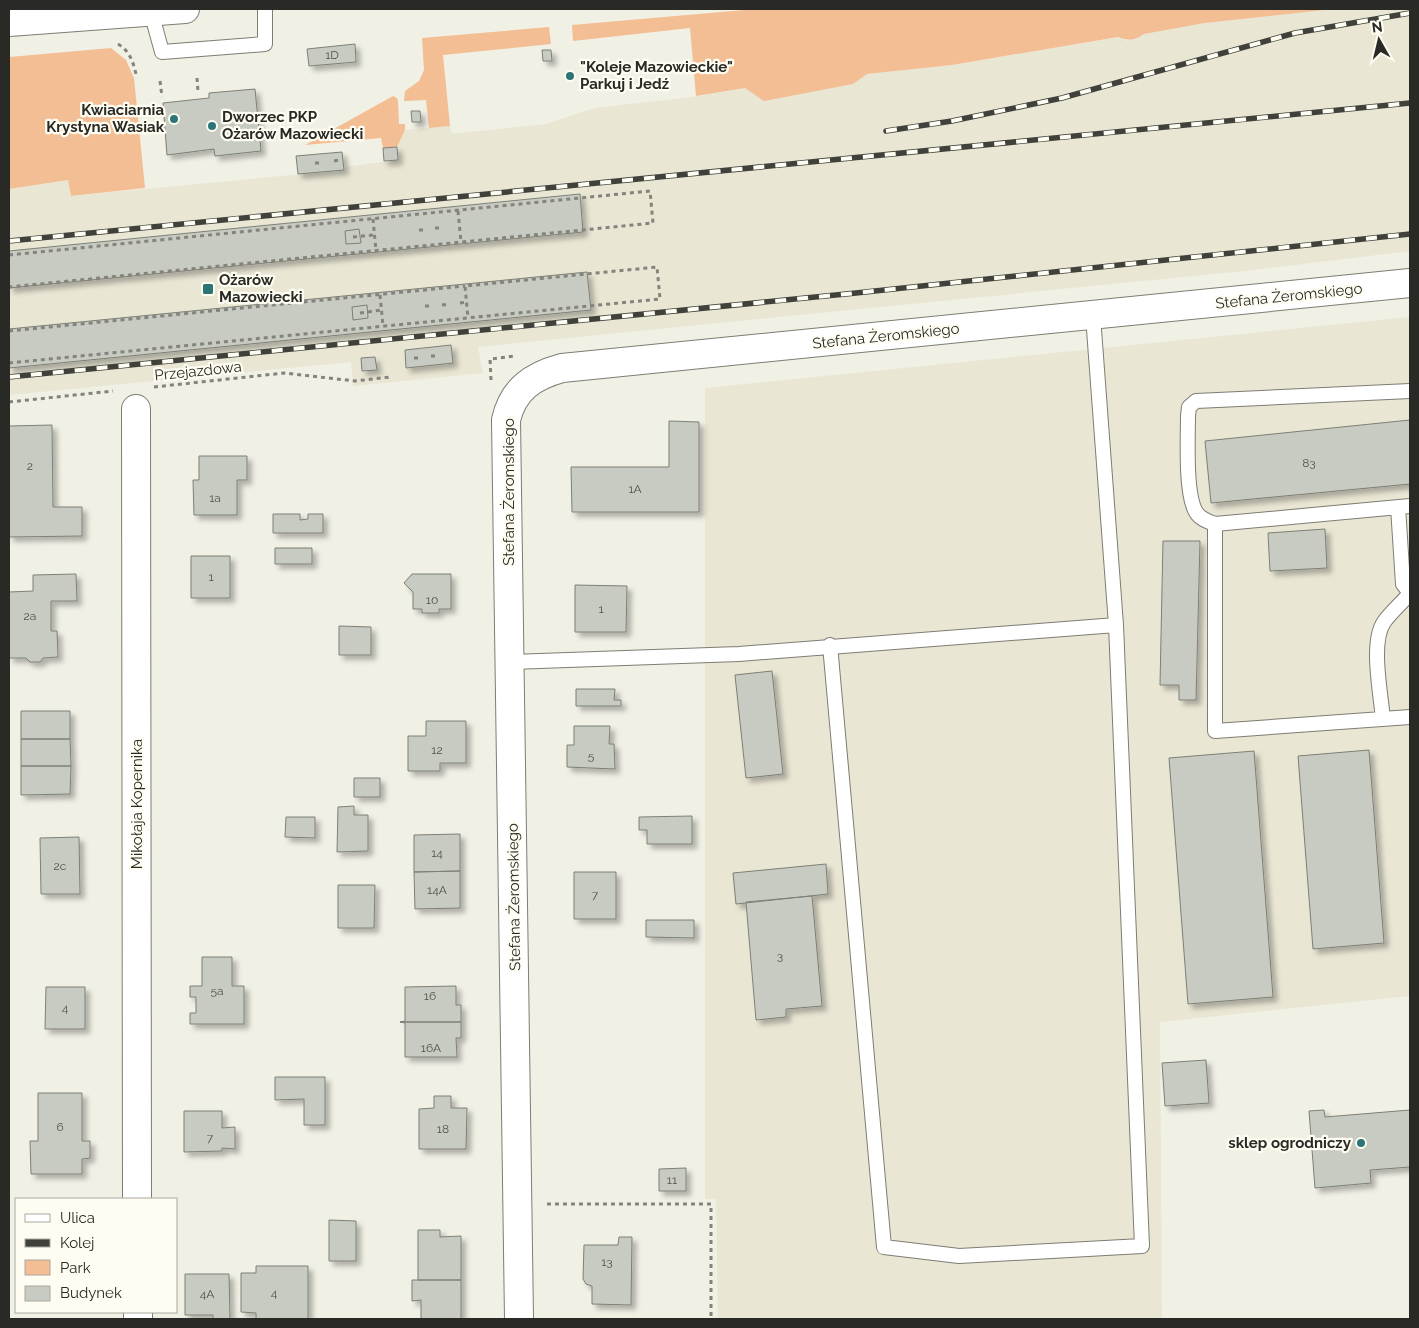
<svg xmlns="http://www.w3.org/2000/svg" width="1419" height="1328" viewBox="0 0 1419 1328" font-family="Raleway,sans-serif">
<style>
.built{fill:#e9e6d4}
.green{fill:#f3be94}
.building{fill:#c8cbc1;stroke:#7d8076;filter:url(#shadow)}
.lines{fill:none;stroke-linecap:round;stroke-linejoin:round}
.service-casing{stroke:#7e7c73;stroke-width:16}
.minor-casing{stroke:#7e7c73;stroke-width:30}
.tertiary-casing{stroke:#7e7c73;stroke-width:30}
.path{stroke:#84837c;stroke-width:3;stroke-dasharray:4 4;stroke-linecap:butt}
.service{stroke:#fff;stroke-width:14}
.minor{stroke:#fff;stroke-width:28}
.tertiary{stroke:#fff;stroke-width:28}
.rail-casing{stroke:#41413c;stroke-width:5.5}
.rail{stroke:#fffdf2;stroke-width:4;stroke-dasharray:11;stroke-linecap:butt}
.poi-dot{fill:#2b7576;stroke:#fffdf2;stroke-width:2}
.labels{text-anchor:middle;stroke-width:4.5;stroke-linejoin:round;paint-order:stroke}
.number-label{font-size:12px;fill:#51524c}
.poi-label{font-size:15px;font-weight:bold;fill:#292925;stroke:#fffdf2;text-anchor:start}
.street-label{font-size:15px;fill:#292925;stroke:#fffdf2}
</style>
<defs>
<filter id="shadow"><feDropShadow dx="4.5" dy="4.5" stdDeviation="2.5" flood-color="#0004"/></filter>
</defs>
<rect width="100%" height="100%" fill="#f1f0e5"/>
<path class="built" d="M 1334,9 L 1410,9 L 1410,251 L 1254,270 L 478,347 L 483,373 L 353,386 L 351,362 L 9,395 L 9,189 L 68,180 L 71,196 L 344,170 L 344,167 L 398,160 L 397,147 L 405,130 L 450,126 L 452,134 L 546,124 L 594,108 L 692,97 L 745,88 L 853,84 L 867,74 L 952,65 L 1119,37 L 1127,41 L 1137,39 L 1144,34 L 1205,23 Z
M 1410,317 L 1410,996 L 1160,1022 L 1162,1319 L 718,1319 L 716,1199 L 705,1199 L 705,388 Z"/>
<path class="green" d="M 756,9 L 1334,9 L 1205,23 L 1144,34 C 1135,41 1129,41 1118,37 L 952,65 L 867,74 L 853,84 L 764,101 L 745,88 L 696,96 L 690,28 L 573,41 L 572,25 Z
M 549,27 L 551,44 L 443,55 L 450,126 L 429,128 L 426,100 L 404,101 L 405,91 L 419,81 L 424,70 L 422,38 Z
M 111,48 L 126,60 L 134,78 L 145,188 L 71,196 L 68,180 L 9,189 L 9,57 Z
M 393,96 L 397,98 L 398,101 L 399,124 L 405,124 L 405,130 L 397,147 L 383,148 L 381,138 L 305,145 Z"/>
<path class="building" d="M 355,44 L 356,62 L 309,66 L 307,49 Z
M 542,50 L 551,50 L 552,61 L 543,61 Z
M 255,89 L 261,151 L 215,156 L 214,149 L 167,155 L 163,103 L 209,98 L 209,93 Z
M 411,111 L 420,111 L 421,122 L 412,122 Z
M 397,147 L 398,160 L 384,161 L 383,148 Z
M 342,152 L 344,170 L 298,174 L 296,156 Z
M 580,194 L 583,232 L 9,288 L 9,251 Z
M 359,229 L 361,243 L 346,244 L 345,231 Z
M 587,272 L 591,310 L 9,368 L 9,329 Z
M 367,305 L 368,318 L 353,320 L 352,307 Z
M 451,345 L 453,363 L 406,368 L 405,350 Z
M 375,357 L 377,370 L 362,371 L 361,358 Z
M 1410,420 L 1410,484 L 1211,503 L 1205,441 Z
M 669,421 L 699,422 L 699,512 L 572,512 L 571,467 L 669,467 Z
M 52,425 L 53,507 L 82,507 L 82,536 L 9,537 L 9,426 Z
M 199,456 L 247,456 L 247,480 L 237,480 L 237,515 L 194,515 L 193,480 L 199,480 Z
M 273,514 L 300,514 L 300,520 L 308,519 L 308,514 L 323,514 L 323,533 L 273,533 Z
M 1325,529 L 1327,568 L 1270,571 L 1268,533 Z
M 1163,541 L 1200,541 L 1196,700 L 1179,700 L 1179,685 L 1160,685 Z
M 275,548 L 312,548 L 312,564 L 275,564 Z
M 191,556 L 230,556 L 230,598 L 191,598 Z
M 76,574 L 77,601 L 51,601 L 51,631 L 57,631 L 58,657 L 43,658 L 40,662 L 30,662 L 26,658 L 9,658 L 9,592 L 33,591 L 33,575 Z
M 412,574 L 451,574 L 451,609 L 439,609 L 439,613 L 422,613 L 422,609 L 413,609 L 413,592 L 404,583 Z
M 575,585 L 627,586 L 626,632 L 575,632 Z
M 339,626 L 371,627 L 371,655 L 339,655 Z
M 772,671 L 783,774 L 746,778 L 735,675 Z
M 576,689 L 615,689 L 614,700 L 621,700 L 621,706 L 576,706 Z
M 21,711 L 70,711 L 70,739 L 21,739 Z
M 426,721 L 466,721 L 466,763 L 440,763 L 440,771 L 408,771 L 408,736 L 426,736 Z
M 574,726 L 610,726 L 609,744 L 614,744 L 615,769 L 567,767 L 567,745 L 574,745 Z
M 21,739 L 70,739 L 71,766 L 21,766 Z
M 1369,750 L 1384,943 L 1313,949 L 1298,756 Z
M 1254,751 L 1273,997 L 1188,1004 L 1169,758 Z
M 21,766 L 71,766 L 70,794 L 21,795 Z
M 354,778 L 380,778 L 380,797 L 354,797 Z
M 354,806 L 354,815 L 368,815 L 368,851 L 337,852 L 338,807 Z
M 692,816 L 692,844 L 647,844 L 647,830 L 639,830 L 639,817 Z
M 286,817 L 315,817 L 315,838 L 285,837 Z
M 460,834 L 460,871 L 414,872 L 414,835 Z
M 79,837 L 80,894 L 41,894 L 40,838 Z
M 826,864 L 828,894 L 736,904 L 733,873 Z
M 460,871 L 460,908 L 415,909 L 414,872 Z
M 574,872 L 616,872 L 616,919 L 574,919 Z
M 338,885 L 375,885 L 374,928 L 338,928 Z
M 812,896 L 822,1006 L 786,1009 L 786,1017 L 756,1020 L 746,902 Z
M 646,920 L 694,920 L 694,938 L 646,937 Z
M 202,957 L 232,957 L 232,986 L 244,986 L 244,1024 L 190,1024 L 190,1013 L 196,1013 L 196,997 L 190,997 L 190,986 L 202,986 Z
M 456,986 L 456,1005 L 461,1005 L 461,1022 L 400,1022 L 405,1021 L 405,987 Z
M 46,987 L 85,987 L 85,1029 L 45,1029 Z
M 400,1022 L 461,1022 L 461,1038 L 456,1038 L 457,1057 L 405,1057 L 405,1023 Z
M 1206,1060 L 1209,1103 L 1165,1106 L 1162,1063 Z
M 275,1077 L 325,1077 L 325,1125 L 304,1125 L 304,1099 L 275,1100 Z
M 38,1093 L 82,1093 L 82,1141 L 90,1141 L 90,1158 L 82,1159 L 82,1174 L 31,1174 L 30,1141 L 38,1141 Z
M 434,1096 L 451,1096 L 451,1108 L 467,1108 L 466,1149 L 419,1149 L 419,1109 L 434,1108 Z
M 1324,1110 L 1325,1117 L 1410,1110 L 1410,1167 L 1370,1170 L 1371,1183 L 1315,1188 L 1309,1111 Z
M 184,1111 L 222,1111 L 222,1128 L 235,1127 L 235,1149 L 222,1148 L 222,1151 L 184,1152 Z
M 686,1168 L 686,1191 L 659,1191 L 659,1169 Z
M 329,1220 L 356,1221 L 356,1261 L 329,1261 Z
M 418,1230 L 440,1230 L 440,1237 L 461,1236 L 461,1280 L 418,1280 Z
M 619,1237 L 632,1237 L 631,1305 L 592,1304 L 592,1286 L 586,1284 L 583,1279 L 584,1245 L 618,1245 Z
M 256,1266 L 308,1266 L 308,1319 L 256,1319 L 256,1313 L 241,1312 L 241,1273 L 256,1273 Z
M 185,1274 L 229,1274 L 230,1319 L 213,1319 L 213,1315 L 185,1315 Z
M 412,1280 L 461,1280 L 461,1319 L 421,1319 L 421,1300 L 412,1301 Z"/>
<g class="lines">
<defs>
<path id="service" d="M 151,12 L 162,52 L 265,44 L 265,9
M 1093,316 L 1116,625
M 1410,506 L 1215,524 L 1215,731 L 1410,717
M 1398,507 L 1403,584 L 1410,593
M 1215,524 C 1207,521 1200,519 1196,512 C 1185,494 1188,438 1188,416 L 1189,407 L 1196,401 L 1410,391
M 511,662 L 739,654 L 1116,625 L 1142,1246 L 959,1256 L 884,1247 L 830,645
M 1383,719 C 1381,695 1370,642 1384,622 C 1391,612 1402,603 1410,593"/>
<path id="minor" d="M 136,409 L 137,1199
M 138,1312 L 138,1319
M 519,1319 L 506,420 C 513,389 533,376 562,368 L 1410,283"/>
<path id="tertiary" d="M 9,22 L 185,9"/>
</defs>
<use href="#service" class="service-casing"/>
<use href="#minor" class="minor-casing"/>
<use href="#tertiary" class="tertiary-casing"/>
<path class="path" d="M 118,44 C 130,51 133,62 136,74
M 197,78 L 198,92
M 160,81 L 162,97
M 334,161 L 340,160
M 315,163 L 322,163
M 458,211 L 461,242
M 373,219 L 376,251
M 435,228 L 442,228
M 419,230 L 425,230
M 353,237 L 374,235
M 9,255 L 650,191 L 653,223 L 9,287
M 380,295 L 383,326
M 460,303 L 467,302
M 442,305 L 450,304
M 425,306 L 433,306
M 360,313 L 382,310
M 9,331 L 465,286
M 431,356 L 438,356
M 414,358 L 420,358
M 9,363 L 660,299 L 657,267 L 465,286 L 468,318
M 491,380 L 490,359 L 515,356
M 154,387 L 284,373 L 355,381 L 390,377
M 9,402 L 113,391
M 547,1204 L 711,1204 L 711,1319"/>
<use href="#service" class="service"/>
<use href="#minor" class="minor"/>
<use href="#tertiary" class="tertiary"/>
<defs>
<path id="rail" d="M 886,131 L 952,121 L 1062,98 L 1295,33 L 1410,13
M 9,241 L 1410,103
M 9,377 L 856,293 L 1410,234"/>
</defs>
<use href="#rail" class="rail-casing"/>
<use href="#rail" class="rail"/>
</g>
<g class="poi-dot">
<circle cx="570" cy="76" r="5"/>
<circle cx="174" cy="119" r="5"/>
<circle cx="212" cy="126" r="5"/>
<rect x="202" y="283" width="12" height="12" rx="2.5"/>
<circle cx="1361" cy="1143" r="5"/>
</g>
<g class="labels">
<g class="number-label">
<text x="332" y="59">1D</text>
<text x="1309" y="467">83</text>
<text x="30" y="470">2</text>
<text x="635" y="493">1A</text>
<text x="215" y="502">1a</text>
<text x="211" y="581">1</text>
<text x="432" y="604">10</text>
<text x="601" y="613">1</text>
<text x="30" y="620">2a</text>
<text x="437" y="754">12</text>
<text x="591" y="760">5</text>
<text x="437" y="857">14</text>
<text x="60" y="870">2c</text>
<text x="437" y="894">14A</text>
<text x="595" y="899">7</text>
<text x="780" y="960">3</text>
<text x="217" y="995">5a</text>
<text x="430" y="1000">16</text>
<text x="65" y="1012">4</text>
<text x="431" y="1052">16A</text>
<text x="60" y="1131">6</text>
<text x="443" y="1133">18</text>
<text x="210" y="1142">7</text>
<text x="672" y="1184">11</text>
<text x="607" y="1266">13</text>
<text x="274" y="1297">4</text>
<text x="207" y="1298">4A</text>
</g>
<g class="poi-label">
<text x="580" y="72">"Koleje Mazowieckie"<tspan x="580" dy="17">Parkuj i Jedź</tspan></text>
<text x="164" y="115" text-anchor="end">Kwiaciarnia<tspan x="164" dy="17">Krystyna Wasiak</tspan></text>
<text x="222" y="122">Dworzec PKP<tspan x="222" dy="17">Ożarów Mazowiecki</tspan></text>
<text x="219" y="285">Ożarów<tspan x="219" dy="17">Mazowiecki</tspan></text>
<text x="1351" y="1148" text-anchor="end">sklep ogrodniczy</text>
</g>
<g class="street-label">
<text transform="translate(1289 296) rotate(-6)" y="5">Stefana Żeromskiego</text>
<text transform="translate(886 336) rotate(-6)" y="5">Stefana Żeromskiego</text>
<text transform="translate(198 371) rotate(-6)" y="5">Przejazdowa</text>
<text transform="translate(509 492) rotate(-90)" y="5">Stefana Żeromskiego</text>
<text transform="translate(137 804) rotate(-90)" y="5">Mikołaja Kopernika</text>
<text transform="translate(514 897) rotate(-91)" y="5">Stefana Żeromskiego</text>
</g>
</g>
<rect width="1419" height="1328" fill="none" stroke="#292925" stroke-width="20"/>
<rect x="15" y="1198" width="162" height="115" fill="#fffdf2" stroke="#a9a8a0"/>
<rect x="25" y="1214" width="25" height="8" fill="#ffffff" stroke="#a9a8a0"/>
<text x="60" y="1223" font-size="15" fill="#292925">Ulica</text>
<rect x="25" y="1239" width="25" height="8" fill="#41413c" stroke="#a9a8a0"/>
<text x="60" y="1248" font-size="15" fill="#292925">Kolej</text>
<rect x="25" y="1260" width="25" height="15" fill="#f3be94" stroke="#a9a8a0"/>
<text x="60" y="1273" font-size="15" fill="#292925">Park</text>
<rect x="25" y="1286" width="25" height="15" fill="#c8cbc1" stroke="#a9a8a0"/>
<text x="60" y="1298" font-size="15" fill="#292925">Budynek</text>
<g transform="translate(1379 40) rotate(352)" stroke="#fffdf2" stroke-width="4" paint-order="stroke">
<path d="M0-4L9 19L0 12L-9 19Z" fill="#292925"/>
<text y="-8" font-size="14" font-weight="bold" text-anchor="middle" fill="#292925">N</text>
</g>
</svg>
